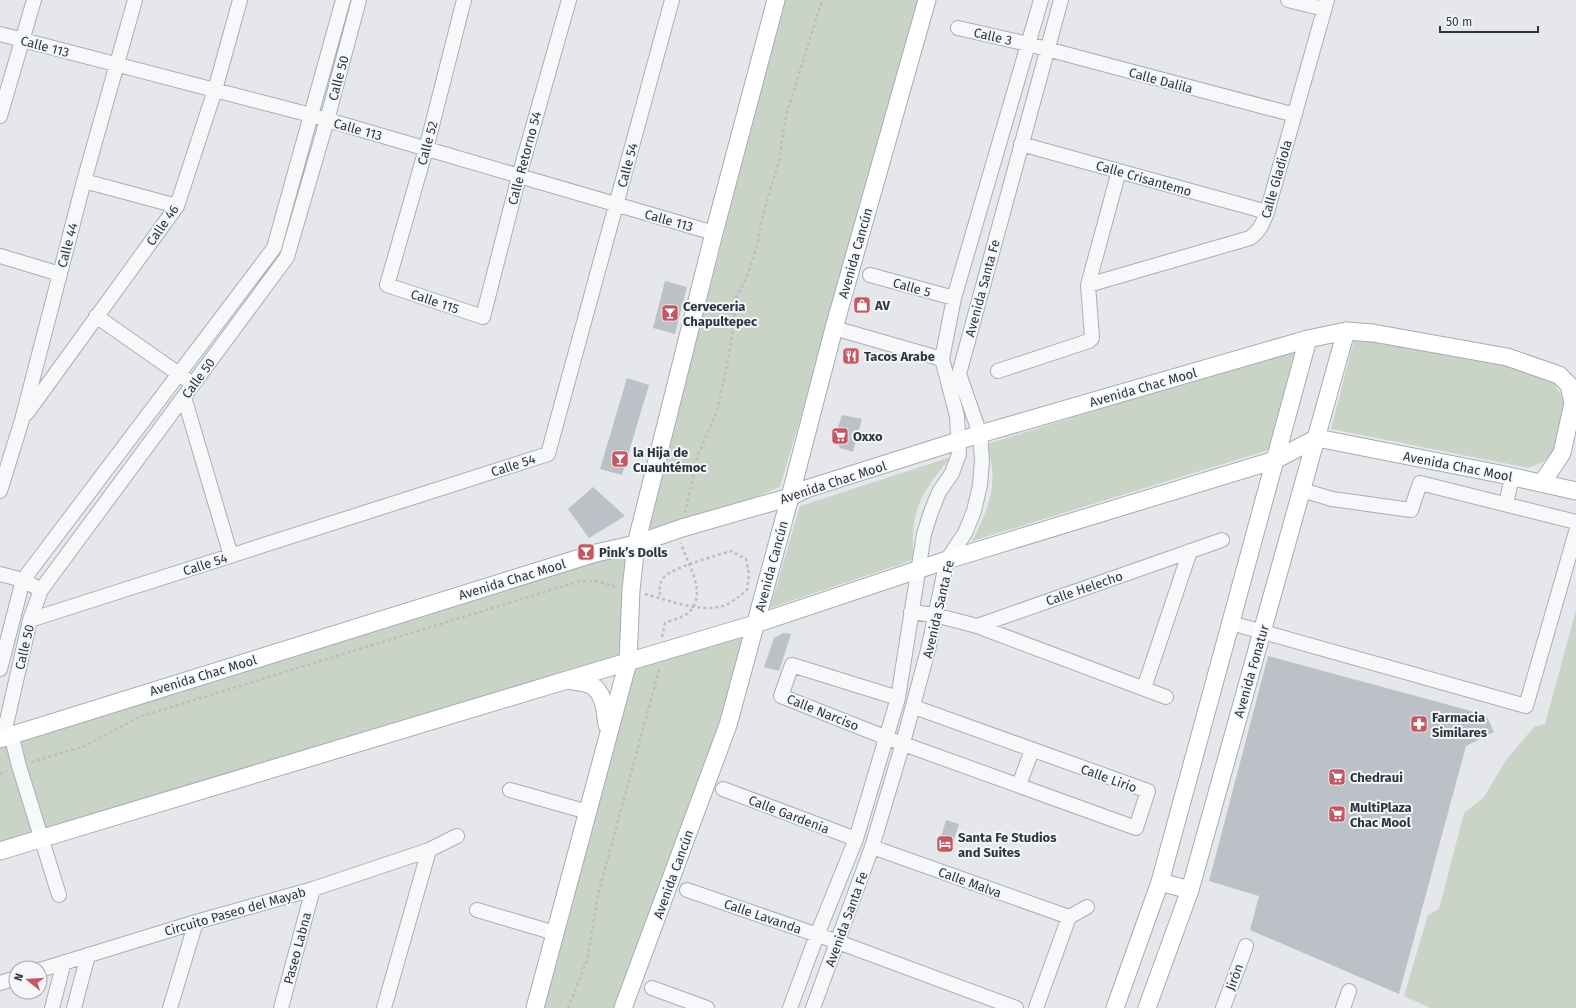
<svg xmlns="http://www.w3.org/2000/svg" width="1576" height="1008" viewBox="0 0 1576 1008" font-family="'Fira Sans',sans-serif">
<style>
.green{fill:#c9d4c7}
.building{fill:#bcc0c7}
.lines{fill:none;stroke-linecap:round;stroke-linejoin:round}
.minor-casing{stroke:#aaaeb5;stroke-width:16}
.major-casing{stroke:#a5abb6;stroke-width:19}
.path{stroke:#bbbdc2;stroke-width:2.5;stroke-dasharray:3 3;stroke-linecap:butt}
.minor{stroke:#f7f8f9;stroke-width:14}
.major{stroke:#fff;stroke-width:17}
.labels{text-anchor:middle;stroke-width:4;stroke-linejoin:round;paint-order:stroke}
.street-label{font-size:13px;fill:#2e3442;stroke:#f4f6f8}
.poi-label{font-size:13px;font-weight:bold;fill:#2e3442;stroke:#f4f6f8;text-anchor:start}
</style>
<rect width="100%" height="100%" fill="#e5e7eb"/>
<path class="green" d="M 784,0 L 924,0 L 780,487 L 682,528 L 648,528 Z
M 1354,340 L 1374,340 L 1502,363 L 1552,379 L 1566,404 L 1556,450 L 1543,462 L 1528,468 L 1331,429 Z
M 1289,350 L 1296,356 L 1272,449 L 972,541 C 990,506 999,484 987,444 Z
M 951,457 C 938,473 923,490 917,510 C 912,525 913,544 913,560 L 770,608 L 800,506 Z
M 625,552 L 631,590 L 623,658 L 0,851 L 0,738 Z
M 1576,610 L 1576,1008 L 1430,1008 L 1404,996 L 1428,915 L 1439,909 L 1464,813 L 1484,797 L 1506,760 L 1534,727 L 1545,724 Z
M 742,638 L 707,782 L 624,1008 L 535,1008 L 633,665 L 662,652 Z"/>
<path class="building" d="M 665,281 L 687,287 L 675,334 L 653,328 Z
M 627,378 L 649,385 L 622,475 L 600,469 Z
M 842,415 L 862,419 L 853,452 L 840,448 L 834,439 Z
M 593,487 L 625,516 L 589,538 L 568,509 Z
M 783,633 L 791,634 L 779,671 L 764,667 L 774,638 Z
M 1268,656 L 1486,715 L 1494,732 L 1466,746 L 1399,994 L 1250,930 L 1259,896 L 1209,881 Z
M 946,820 L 959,824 L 950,851 L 938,847 Z"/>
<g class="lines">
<defs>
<path id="minor" d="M 464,0 L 426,149 L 387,285 L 483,317 L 519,176 L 569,0
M 1288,0 L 1324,9
M 958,28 L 1028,44 L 1295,115
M 0,34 L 311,115 L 714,233
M 0,116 L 34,0
M 1021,144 L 1267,212
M 84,181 L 177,206
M 0,256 L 60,274
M 870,275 L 954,298
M 1088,285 L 1250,238 C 1260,231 1263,223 1267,212 L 1327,0
M 96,316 L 186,379
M 834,328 L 942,359
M 998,371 L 1089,341 L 1092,338 L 1088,285 L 1119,171
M 184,397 L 231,556
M 27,413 L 177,206 L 215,90 L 240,0
M 1302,490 L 1332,499 L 1411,510 L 1420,483 L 1576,522
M 0,491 L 22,420 L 84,181 L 135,0
M 1506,504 L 1512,477
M 0,574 L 23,580 L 41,590
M 911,612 L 935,615 L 977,626 L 1166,697
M 30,620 L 548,454 L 672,0
M 1231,623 L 1526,706 L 1576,532
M 977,626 L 1222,540
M 0,669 L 23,580 L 274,248 L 343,0
M 1144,688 L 1190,551
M 898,698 L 792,665 L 781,696 L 887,738 L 1136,828 L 1148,791 L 914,707
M 11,734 L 19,766 L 59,895
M 3,738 L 30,620 L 41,590 L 287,257 L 327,120 L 359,0
M 1019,785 L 1032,750
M 723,789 L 856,839
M 510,790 L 588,812
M 872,847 L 1069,917
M 687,890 L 838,942 L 1016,1008
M 477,910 L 555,933
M 40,970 L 196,922 L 313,889 L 429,850 L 457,836
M 0,983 L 16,978
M 652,988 L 707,1008
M 52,1008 L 64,962
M 74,1008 L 88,955
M 170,1008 L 196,922
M 281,1008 L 313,889
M 384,1008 L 429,850
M 790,1008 L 817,935 L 856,839 L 898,698 L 924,534 L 931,512 L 939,492 L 952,473 L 959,454 L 957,416 L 942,359 L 954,298 L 1041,0
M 813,1008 L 872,847 L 903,743 L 928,650 L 947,560 L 965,533 L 974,511 L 980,485 L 982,460 L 980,434 L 959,374 L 1061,0
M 1036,1008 L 1069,917 L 1087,907
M 1223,1008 L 1246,946
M 1343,1008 L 1349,991"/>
<path id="major" d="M 569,680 C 576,682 585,682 591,685 C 605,693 605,712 607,725
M 0,739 L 596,553 L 636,544 L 682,528 L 790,497 L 806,489 L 980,434 L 1308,339 L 1346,331 L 1373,333 L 1507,357 L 1559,375 L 1569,385 L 1573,403 L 1562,453 L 1542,483
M 0,851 L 567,680 L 755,624 L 947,560 L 1275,460 L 1317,438 L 1500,474 L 1576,491
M 1160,882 L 1190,890
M 535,1008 L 628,662 L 631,590 L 636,544 L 714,233 L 776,0
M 623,1008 L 728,725 L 790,497 L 834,328 L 927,0
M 1115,1008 L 1160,882 L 1308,339
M 1147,1008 L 1190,890 L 1346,331"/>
</defs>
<use href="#minor" class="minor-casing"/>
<use href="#major" class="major-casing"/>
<path class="path" d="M 685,513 L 698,455 L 717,411 L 728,360 L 734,325 L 736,298 L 746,279 L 757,246 L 764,210 L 779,161 L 786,116 L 822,0
M 645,594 C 668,600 703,614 726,605 C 734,601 740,596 747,590 L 749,575 L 746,559 L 731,551 C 718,555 671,568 664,577 C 658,584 660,590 660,598
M 662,637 L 665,623 C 671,620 682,618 688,613 C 709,594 687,564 681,543
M 31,762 L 85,746 L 139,717 L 557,588 L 581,581 L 596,581 L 617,587
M 0,774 L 7,771
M 568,1008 L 587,960 L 598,894 L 660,667"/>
<use href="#minor" class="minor"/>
<use href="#major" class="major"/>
</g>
<defs>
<symbol id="shop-square" viewBox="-11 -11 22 22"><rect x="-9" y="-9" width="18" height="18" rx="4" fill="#c25863" stroke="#f4f6f8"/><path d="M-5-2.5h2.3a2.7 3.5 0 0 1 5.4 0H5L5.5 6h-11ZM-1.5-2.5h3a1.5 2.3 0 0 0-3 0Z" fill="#fff"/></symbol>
<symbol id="bar-square" viewBox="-11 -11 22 22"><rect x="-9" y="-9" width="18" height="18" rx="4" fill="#c25863" stroke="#f4f6f8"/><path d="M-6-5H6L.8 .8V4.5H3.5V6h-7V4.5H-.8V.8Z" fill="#fff"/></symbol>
<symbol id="restaurant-square" viewBox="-11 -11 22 22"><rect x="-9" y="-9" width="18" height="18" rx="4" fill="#c25863" stroke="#f4f6f8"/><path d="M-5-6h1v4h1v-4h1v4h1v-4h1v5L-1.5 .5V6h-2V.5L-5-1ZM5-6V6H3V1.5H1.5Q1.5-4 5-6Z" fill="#fff"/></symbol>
<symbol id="supermarket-square" viewBox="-11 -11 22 22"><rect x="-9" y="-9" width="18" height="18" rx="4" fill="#c25863" stroke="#f4f6f8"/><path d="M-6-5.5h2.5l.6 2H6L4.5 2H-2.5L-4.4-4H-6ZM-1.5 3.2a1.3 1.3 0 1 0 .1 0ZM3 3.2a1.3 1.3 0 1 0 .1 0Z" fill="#fff"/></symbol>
<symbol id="pharmacy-square" viewBox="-11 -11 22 22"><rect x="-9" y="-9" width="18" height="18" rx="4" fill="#c25863" stroke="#f4f6f8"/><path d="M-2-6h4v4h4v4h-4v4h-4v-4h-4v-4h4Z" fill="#fff"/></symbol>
<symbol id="hotel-square" viewBox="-11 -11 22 22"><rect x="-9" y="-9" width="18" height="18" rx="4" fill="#c25863" stroke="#f4f6f8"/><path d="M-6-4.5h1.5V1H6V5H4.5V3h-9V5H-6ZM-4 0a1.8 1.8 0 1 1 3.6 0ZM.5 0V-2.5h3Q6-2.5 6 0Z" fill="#fff"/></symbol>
</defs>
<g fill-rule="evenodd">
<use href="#shop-square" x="852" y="295" width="20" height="20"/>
<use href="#bar-square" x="660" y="303" width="20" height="20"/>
<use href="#restaurant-square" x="841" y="346" width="20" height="20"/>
<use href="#supermarket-square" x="830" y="426" width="20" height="20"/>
<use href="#bar-square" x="610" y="449" width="20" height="20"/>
<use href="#bar-square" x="576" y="542" width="20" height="20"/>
<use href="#pharmacy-square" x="1409" y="714" width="20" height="20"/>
<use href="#supermarket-square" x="1327" y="767" width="20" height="20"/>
<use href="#supermarket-square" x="1327" y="804" width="20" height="20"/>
<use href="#hotel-square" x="935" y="834" width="20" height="20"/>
</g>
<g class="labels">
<g class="street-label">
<text transform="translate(993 36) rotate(13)" y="5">Calle 3</text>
<text transform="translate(45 46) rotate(15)" y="5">Calle 113</text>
<text transform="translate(338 78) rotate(-75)" y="5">Calle 50</text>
<text transform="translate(1161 80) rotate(15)" y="5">Calle Dalila</text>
<text transform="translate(358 129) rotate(16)" y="5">Calle 113</text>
<text transform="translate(427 143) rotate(-75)" y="5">Calle 52</text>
<text transform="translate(524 158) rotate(-75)" y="5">Calle Retorno 54</text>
<text transform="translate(627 165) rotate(-75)" y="5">Calle 54</text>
<text transform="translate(1144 178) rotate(16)" y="5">Calle Crisantemo</text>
<text transform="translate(1276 179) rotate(-74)" y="5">Calle Gladiola</text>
<text transform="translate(669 220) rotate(16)" y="5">Calle 113</text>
<text transform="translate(162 225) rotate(-55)" y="5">Calle 46</text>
<text transform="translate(67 245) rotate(-75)" y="5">Calle 44</text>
<text transform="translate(855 253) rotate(-74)" y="5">Avenida Cancún</text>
<text transform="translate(912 287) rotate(16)" y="5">Calle 5</text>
<text transform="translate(982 288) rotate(-75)" y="5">Avenida Santa Fe</text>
<text transform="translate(435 301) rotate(19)" y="5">Calle 115</text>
<text transform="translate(198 378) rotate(-54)" y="5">Calle 50</text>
<text transform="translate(1143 387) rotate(-16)" y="5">Avenida Chac Mool</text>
<text transform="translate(513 465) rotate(-18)" y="5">Calle 54</text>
<text transform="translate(1458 466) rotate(11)" y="5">Avenida Chac Mool</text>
<text transform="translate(833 482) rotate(-18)" y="5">Avenida Chac Mool</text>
<text transform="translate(205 564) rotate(-18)" y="5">Calle 54</text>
<text transform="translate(771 566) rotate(-75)" y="5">Avenida Cancún</text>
<text transform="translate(512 579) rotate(-17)" y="5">Avenida Chac Mool</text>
<text transform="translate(1084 588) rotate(-19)" y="5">Calle Helecho</text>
<text transform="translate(938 609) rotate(-77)" y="5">Avenida Santa Fe</text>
<text transform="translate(24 647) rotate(-77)" y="5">Calle 50</text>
<text transform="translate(1251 671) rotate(-74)" y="5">Avenida Fonatur</text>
<text transform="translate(203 675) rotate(-17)" y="5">Avenida Chac Mool</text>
<text transform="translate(823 712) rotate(22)" y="5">Calle Narciso</text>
<text transform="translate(1109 778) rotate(20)" y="5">Calle Lirio</text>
<text transform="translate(789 814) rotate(21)" y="5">Calle Gardenia</text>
<text transform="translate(673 874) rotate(-70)" y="5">Avenida Cancún</text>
<text transform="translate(970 882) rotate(20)" y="5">Calle Malva</text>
<text transform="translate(235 911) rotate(-16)" y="5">Circuito Paseo del Mayab</text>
<text transform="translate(763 916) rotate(19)" y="5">Calle Lavanda</text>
<text transform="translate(846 919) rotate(-70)" y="5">Avenida Santa Fe</text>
<text transform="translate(297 948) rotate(-75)" y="5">Paseo Labna</text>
<text transform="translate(1234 977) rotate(-69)" y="5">Jirón</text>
</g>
<g class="poi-label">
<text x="875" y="310">AV</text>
<text x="683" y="311">Cerveceria<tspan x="683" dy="15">Chapultepec</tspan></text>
<text x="864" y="361">Tacos Arabe</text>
<text x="853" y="441">Oxxo</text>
<text x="633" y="457">la Hija de<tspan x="633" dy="15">Cuauhtémoc</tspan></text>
<text x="599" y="557">Pink’s Dolls</text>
<text x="1432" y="722">Farmacia<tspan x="1432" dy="15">Similares</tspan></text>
<text x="1350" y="782">Chedraui</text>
<text x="1350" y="812">MultiPlaza<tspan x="1350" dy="15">Chac Mool</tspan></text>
<text x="958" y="842">Santa Fe Studios<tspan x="958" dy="15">and Suites</tspan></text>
</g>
</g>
<g transform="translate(28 980) rotate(287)"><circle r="19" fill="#f4f6f8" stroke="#a5a8af"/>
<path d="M0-3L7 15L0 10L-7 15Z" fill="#c25863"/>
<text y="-6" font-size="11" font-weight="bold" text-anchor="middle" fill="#2e3442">N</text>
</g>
<path d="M1440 26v6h98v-6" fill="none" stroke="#2e3442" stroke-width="2"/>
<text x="1446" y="26" font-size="12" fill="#2e3442" stroke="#f4f6f8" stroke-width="3" paint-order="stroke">50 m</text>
</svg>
